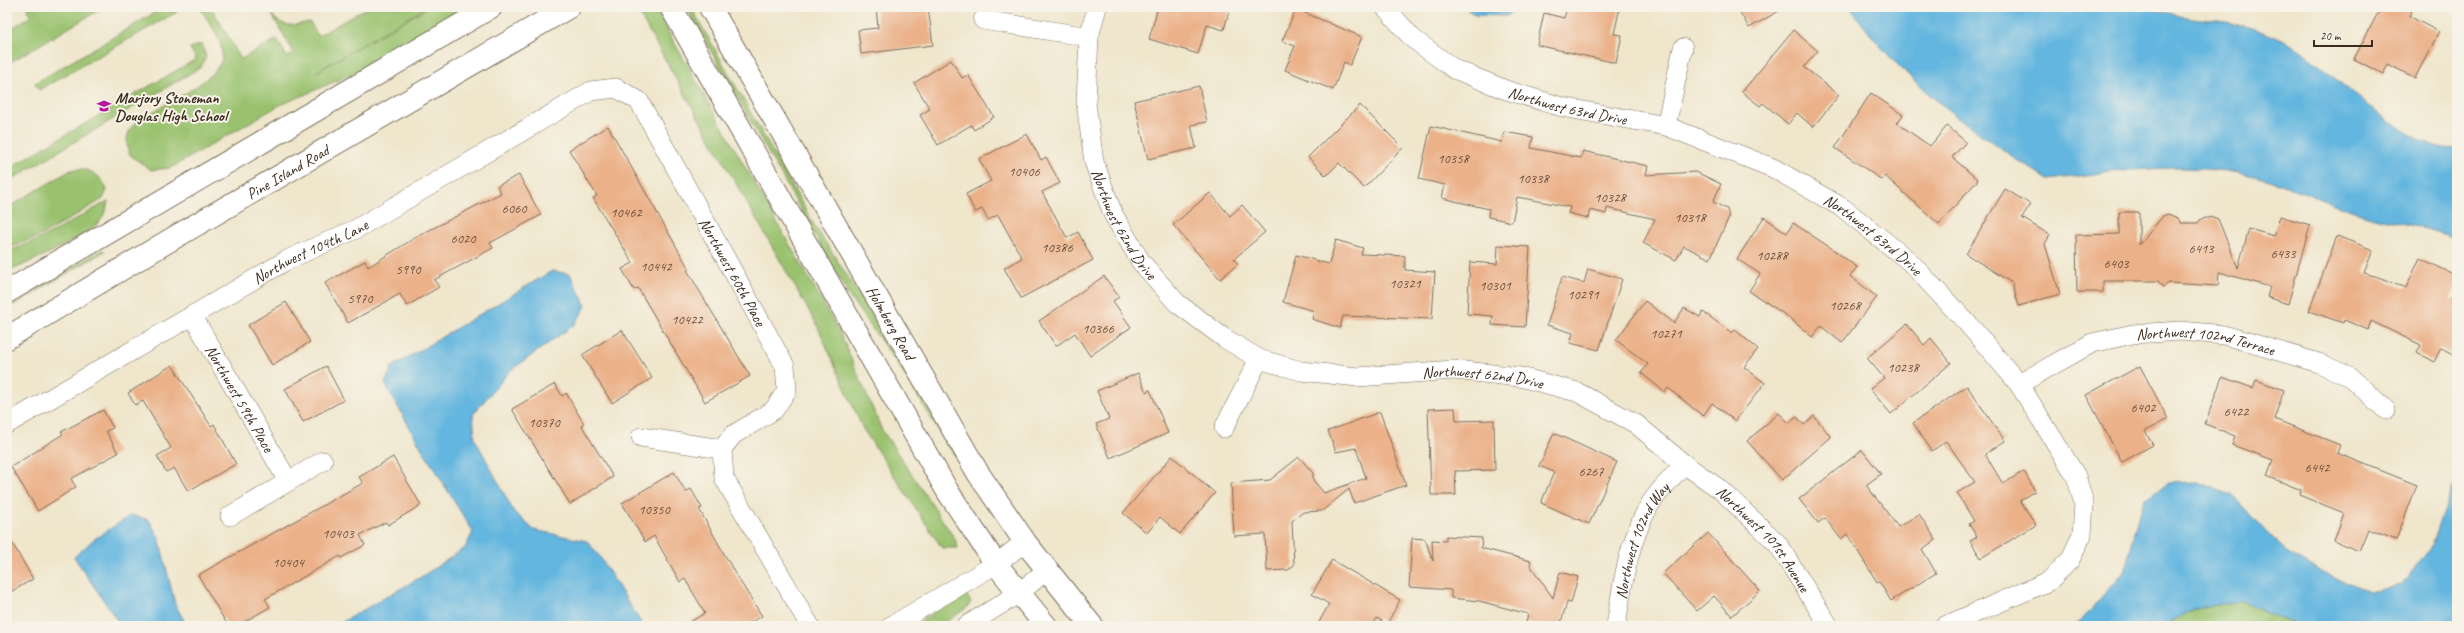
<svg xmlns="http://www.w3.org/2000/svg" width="2464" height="633" viewBox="0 0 2464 633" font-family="Caveat,sans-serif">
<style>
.green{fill:#9ac26e;stroke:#6a7646}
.water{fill:#63b6df;stroke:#4f707e}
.building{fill:#ebb189}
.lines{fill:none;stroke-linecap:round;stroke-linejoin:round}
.minor-casing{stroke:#7a6c5b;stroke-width:20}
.tertiary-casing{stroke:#7a6c5b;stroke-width:24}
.secondary-casing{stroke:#7a6c5b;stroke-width:24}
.minor{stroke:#fff;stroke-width:19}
.tertiary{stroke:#fff;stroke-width:22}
.secondary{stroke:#fff;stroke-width:22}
.labels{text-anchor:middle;stroke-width:4;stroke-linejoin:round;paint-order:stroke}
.number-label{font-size:14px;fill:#674c39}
.poi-label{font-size:16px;font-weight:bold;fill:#3b2a1e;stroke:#f7f3e8;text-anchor:start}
.street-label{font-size:16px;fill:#3b2a1e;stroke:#f7f3e8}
</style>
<rect width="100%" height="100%" fill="#f7f3e8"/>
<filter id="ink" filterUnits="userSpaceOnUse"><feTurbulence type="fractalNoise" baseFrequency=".025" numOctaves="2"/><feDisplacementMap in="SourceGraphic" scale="8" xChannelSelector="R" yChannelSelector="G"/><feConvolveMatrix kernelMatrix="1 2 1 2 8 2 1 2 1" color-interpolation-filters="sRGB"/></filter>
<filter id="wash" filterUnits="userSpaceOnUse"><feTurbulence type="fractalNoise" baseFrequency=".012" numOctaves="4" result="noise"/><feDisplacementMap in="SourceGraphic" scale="16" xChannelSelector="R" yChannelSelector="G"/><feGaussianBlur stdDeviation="0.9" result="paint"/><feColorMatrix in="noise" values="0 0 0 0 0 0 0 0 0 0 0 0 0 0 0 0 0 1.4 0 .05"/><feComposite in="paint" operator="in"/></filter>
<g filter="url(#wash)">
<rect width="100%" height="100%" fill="#efe6cc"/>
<path class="green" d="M 27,7 L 101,7 L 101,9 L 12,61 L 7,52 L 7,31 L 31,16 Z
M 170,7 L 177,12 L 39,90 L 35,83 L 163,8 Z
M 199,7 L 211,7 L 241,59 L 277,39 L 287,57 L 294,53 L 272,15 C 284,29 294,25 310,22 L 318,36 L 368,7 L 426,7 L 316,72 L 428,7 L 468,7 L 357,72 L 278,106 L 171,168 L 151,170 L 130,155 C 124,141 127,130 138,120 C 158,108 220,80 222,57 C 223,40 208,21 199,7 Z
M 635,7 L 654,7 L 840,333 L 882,430 L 955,539 L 958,548 L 942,548 L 863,429 L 817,325 Z
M 686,7 L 691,7 L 813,223 L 872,314 L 995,515 L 943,438 L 899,366 L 851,299 Z
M 202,44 L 206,57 L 201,67 L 7,182 L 7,169 L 196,59 L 190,48 Z
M 81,169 C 96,172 101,177 107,190 L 103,199 L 44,234 L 7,249 L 7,208 L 71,170 Z
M 108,201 C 107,209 104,215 100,221 C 86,238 28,263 7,272 L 7,252 L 46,236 Z
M 101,250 L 105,251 L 7,309 L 7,306 Z
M 962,593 L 966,594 L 971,602 L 968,607 L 940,626 L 914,626 Z
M 2242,601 L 2297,626 L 2163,626 L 2196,608 Z"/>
<path class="water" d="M 1464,7 L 1515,7 L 1507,16 L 1475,15 Z
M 1850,7 L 2149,7 C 2178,20 2210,18 2241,25 C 2254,28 2280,38 2292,45 C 2328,68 2416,157 2457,148 L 2457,239 C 2424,226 2388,222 2354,211 C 2326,202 2298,189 2269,180 C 2197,159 2121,170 2048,180 C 1974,132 1900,81 1850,7 Z
M 552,271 L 570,274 L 586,306 L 575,324 L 510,371 L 473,414 L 475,439 L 514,512 L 534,530 L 587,541 L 600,557 L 643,626 L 335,626 L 421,577 L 465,548 L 473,532 L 422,449 L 385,384 L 392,367 Z
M 2457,475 L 2457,626 L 2298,626 L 2242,601 L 2196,608 L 2162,626 L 2071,626 L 2081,621 L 2124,573 L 2144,499 L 2168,483 L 2198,482 L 2233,496 L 2266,532 L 2292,555 L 2331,577 L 2368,591 L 2402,585 L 2433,543 Z
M 131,515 L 149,520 L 159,538 L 175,604 L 187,626 L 121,626 L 74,557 L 93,540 Z"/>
<g id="blocks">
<path class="building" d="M 876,7 L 928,7 L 933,45 L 861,54 L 858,30 L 878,28 Z
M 1158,7 L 1230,7 L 1224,30 L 1207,25 L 1198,54 L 1149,39 Z
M 1567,7 L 1620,7 L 1614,34 L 1622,35 L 1616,63 L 1537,45 L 1544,13 L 1564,18 Z
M 1737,7 L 1786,7 L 1749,28 Z
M 2381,7 L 2414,7 L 2409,16 L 2439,32 L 2415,78 L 2388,64 L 2383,74 L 2354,59 Z
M 1296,9 L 1362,37 L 1350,65 L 1344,62 L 1333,90 L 1285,70 L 1295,46 L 1282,41 Z
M 1793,30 L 1818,51 L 1804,67 L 1839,95 L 1813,127 L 1797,113 L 1788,124 L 1763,103 L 1760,106 L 1742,92 Z
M 951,60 L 962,78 L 968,75 L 994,117 L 974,130 L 971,125 L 938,145 L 920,115 L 930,109 L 914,83 Z
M 1199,86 L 1207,122 L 1191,125 L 1196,148 L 1148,159 L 1134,101 Z
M 1871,93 L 1903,115 L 1897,123 L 1930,146 L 1947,126 L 1966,142 L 1952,157 L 1978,180 L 1939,224 L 1885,176 L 1882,180 L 1835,148 Z
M 1360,105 L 1403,148 L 1364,188 L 1339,163 L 1326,176 L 1308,157 Z
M 608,126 L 689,269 L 687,270 L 750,376 L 705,402 L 638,288 L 634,290 L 622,269 L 633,263 L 593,198 L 597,196 L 569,150 Z
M 1431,126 L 1502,142 L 1504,132 L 1533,137 L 1531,148 L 1581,158 L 1583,151 L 1648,166 L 1646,175 L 1696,172 L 1721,184 L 1713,202 L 1727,209 L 1729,217 L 1710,259 L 1684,246 L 1676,260 L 1643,243 L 1655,219 L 1607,208 L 1606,214 L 1590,210 L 1588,218 L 1568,213 L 1570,207 L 1517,197 L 1512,222 L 1488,217 L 1489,209 L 1442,198 L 1445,185 L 1419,179 Z
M 1027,134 L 1041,160 L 1046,157 L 1060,183 L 1042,192 L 1067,238 L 1078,232 L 1093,260 L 1021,298 L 1004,268 L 1022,258 L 998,215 L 988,220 L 982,209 L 975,212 L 966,194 L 991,181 L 979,159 Z
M 519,175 L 541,215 L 490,243 L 493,248 L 434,280 L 439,287 L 407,306 L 400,294 L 348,323 L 325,283 L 365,261 L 368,267 L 418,236 L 501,193 L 497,186 Z
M 2005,189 L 2030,204 L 2022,218 L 2050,235 L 2045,244 L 2060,294 L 2019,306 L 2012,283 L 1966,254 Z
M 1210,193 L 1230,216 L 1242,205 L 1265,232 L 1234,259 L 1238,264 L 1220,279 L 1173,225 Z
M 2119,212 L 2139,212 L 2139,245 L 2163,216 L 2168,214 L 2178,218 L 2181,223 L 2198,223 L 2201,219 L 2213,217 L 2218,219 L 2238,268 L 2249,229 L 2274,236 L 2280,216 L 2310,225 L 2288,304 L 2267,297 L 2270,287 L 2219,272 L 2218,286 L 2169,283 L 2163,287 L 2158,281 L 2103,281 L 2103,292 L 2077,292 L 2076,235 L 2119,234 Z
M 1764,217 L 1787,233 L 1793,223 L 1831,248 L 1857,267 L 1850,276 L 1877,297 L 1842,343 L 1821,326 L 1812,337 L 1787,316 L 1749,291 L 1760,274 L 1737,259 Z
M 2337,236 L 2373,250 L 2364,273 L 2406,288 L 2420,258 L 2457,276 L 2457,285 L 2450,299 L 2457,302 L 2457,356 L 2441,348 L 2434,362 L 2417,353 L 2421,345 L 2371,321 L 2368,330 L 2344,320 L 2343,323 L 2309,311 Z
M 1336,240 L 1363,248 L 1361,254 L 1405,256 L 1405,270 L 1435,272 L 1432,319 L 1343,316 L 1340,328 L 1312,319 L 1314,311 L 1283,302 L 1296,255 L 1329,264 Z
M 1498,245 L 1530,247 L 1525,327 L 1492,325 L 1493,316 L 1467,314 L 1470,262 L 1497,264 Z
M 1588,269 L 1622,279 L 1599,350 L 1570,343 L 1573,333 L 1547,325 L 1562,277 L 1584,283 Z
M 1104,276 L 1119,297 L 1113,301 L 1131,327 L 1090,356 L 1075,333 L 1056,346 L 1039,321 Z
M 1645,301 L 1674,323 L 1684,308 L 1700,317 L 1703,312 L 1732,333 L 1735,330 L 1758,349 L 1744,367 L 1765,383 L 1735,421 L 1712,403 L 1703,416 L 1668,388 L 1665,392 L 1641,373 L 1648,364 L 1616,340 Z
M 286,302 L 310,342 L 272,365 L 248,325 Z
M 1907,324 L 1924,345 L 1931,338 L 1951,363 L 1891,414 L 1870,389 L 1884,378 L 1867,358 Z
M 622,330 L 652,378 L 612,403 L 582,355 Z
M 172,365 L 211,426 L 214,424 L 236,464 L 188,491 L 174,468 L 166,472 L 157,456 L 171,448 L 143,401 L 135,405 L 128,393 Z
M 326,366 L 344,400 L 303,422 L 285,389 Z
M 2140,366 L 2168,419 L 2145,431 L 2153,445 L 2122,462 L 2086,395 Z
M 1138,373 L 1146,392 L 1150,390 L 1168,433 L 1110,458 L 1096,424 L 1109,419 L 1097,391 Z
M 2222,377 L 2253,388 L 2256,380 L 2284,390 L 2274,419 L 2340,445 L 2337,453 L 2417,485 L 2396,540 L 2368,529 L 2359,551 L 2334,541 L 2344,513 L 2299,495 L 2301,490 L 2267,476 L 2273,460 L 2232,445 L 2235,436 L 2205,424 Z
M 555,384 L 562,396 L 566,393 L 584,424 L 582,426 L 613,477 L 570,504 L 512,409 Z
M 1967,386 L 2005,441 L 1985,454 L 2003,484 L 2024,471 L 2035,491 L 2020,500 L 2036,525 L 1981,558 L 1970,541 L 1977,537 L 1969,524 L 1974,521 L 1957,493 L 1975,482 L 1946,441 L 1932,451 L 1913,423 Z
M 1455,408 L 1456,421 L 1494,420 L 1495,470 L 1455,471 L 1456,495 L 1431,495 L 1428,409 Z
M 103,410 L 113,428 L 106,431 L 118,453 L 71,479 L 76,487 L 38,511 L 11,467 L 63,434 L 61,432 Z
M 1380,412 L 1406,485 L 1354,503 L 1349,489 L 1322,511 L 1303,512 L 1292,521 L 1294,565 L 1288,570 L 1267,571 L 1265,534 L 1234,536 L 1231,483 L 1270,480 L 1299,457 L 1313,473 L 1313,480 L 1324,493 L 1366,478 L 1356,448 L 1336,452 L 1328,431 Z
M 1779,413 L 1789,423 L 1797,417 L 1804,425 L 1814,416 L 1831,437 L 1782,480 L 1747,441 Z
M 1554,433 L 1617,462 L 1589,524 L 1541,503 L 1554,472 L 1539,466 Z
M 1862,450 L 1881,474 L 1866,485 L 1898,527 L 1919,514 L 1936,540 L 1922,549 L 1936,573 L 1891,601 L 1879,581 L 1877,582 L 1847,534 L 1841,539 L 1825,518 L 1818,523 L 1799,499 Z
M 1172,456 L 1215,493 L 1180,534 L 1160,517 L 1147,533 L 1123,513 Z
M 393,457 L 421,505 L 388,525 L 386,522 L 360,535 L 365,545 L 341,558 L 340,556 L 265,599 L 270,607 L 237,626 L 228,626 L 198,575 L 363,483 L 359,477 Z
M 674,472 L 686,492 L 691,489 L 702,508 L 699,509 L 736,575 L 762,616 L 745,626 L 683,626 L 705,613 L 685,579 L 680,582 L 654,536 L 645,542 L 622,503 Z
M 1708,533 L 1760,591 L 1732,616 L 1714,596 L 1697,611 L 1663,573 Z
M 7,534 L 33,579 L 7,594 Z
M 1446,536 L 1482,538 L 1481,548 L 1531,561 L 1530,565 L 1553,598 L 1560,572 L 1578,577 L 1571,603 L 1567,602 L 1560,626 L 1541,626 L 1526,622 L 1528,614 L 1479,601 L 1451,598 L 1451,590 L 1409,587 L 1412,538 L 1425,539 L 1433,561 L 1432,540 L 1446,541 Z
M 1332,560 L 1400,600 L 1387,624 L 1377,618 L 1372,626 L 1317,626 L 1329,604 L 1312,594 Z"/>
</g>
</g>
<g filter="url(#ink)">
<use href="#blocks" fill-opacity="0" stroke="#7a6c5b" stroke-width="1"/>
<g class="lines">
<defs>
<g id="minor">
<path id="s1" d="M 1097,7 L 1089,37 L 1086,103 L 1094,162 L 1113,214 L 1141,262 L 1177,303 L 1224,338 L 1259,359 L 1301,371 L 1358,377 L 1454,370 L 1520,377 L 1577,392 L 1636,424 L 1684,464 L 1721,490 L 1777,543 L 1829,626"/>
<path id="s2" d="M 1385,7 L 1412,38 L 1454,69 L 1506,90 L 1562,107 L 1666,126 L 1773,168 L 1843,208 L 1909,261 L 1968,324 L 2019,384 L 2076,476 L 2084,503 L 2082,535 L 2070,560 L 2049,581 L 1945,626"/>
<path d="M 983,20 L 1089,37"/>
<path d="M 1666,126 L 1683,48"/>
<path id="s3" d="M 192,315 L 288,481"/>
<path id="s4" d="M 2019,384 L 2092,343 L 2133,334 L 2181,331 L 2224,335 L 2319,363 L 2350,377 L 2386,410"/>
<path id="s5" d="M 7,424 L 287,260 L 356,229 L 591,91 L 616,88 L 639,101 L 785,366 L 787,390 L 774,410 L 733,435 L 722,449 L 724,478 L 810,626"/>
<path d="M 1224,428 L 1259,359"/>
<path d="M 641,437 L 722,449"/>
<path d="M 230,516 L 323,461"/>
<path d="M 891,626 L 996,564 L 1025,542"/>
<path d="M 966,626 L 1019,593 L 1047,570"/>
<path id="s6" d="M 1616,626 C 1622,585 1628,543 1649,506 C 1658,491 1673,477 1684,464"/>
</g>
<g id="tertiary">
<path d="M 671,7 L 948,492 L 996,564 L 1046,626"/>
<path id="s7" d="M 710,7 L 978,473 L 1025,542 L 1092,626"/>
</g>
<g id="secondary">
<path d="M 7,292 L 491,7"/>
<path id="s8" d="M 7,338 L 165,243 L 569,7"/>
</g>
</defs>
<use href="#minor" class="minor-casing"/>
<use href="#tertiary" class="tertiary-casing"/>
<use href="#secondary" class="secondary-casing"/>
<use href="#minor" class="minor"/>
<use href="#tertiary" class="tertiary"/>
<use href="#secondary" class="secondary"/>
</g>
</g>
<defs>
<symbol id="school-bare" viewBox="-9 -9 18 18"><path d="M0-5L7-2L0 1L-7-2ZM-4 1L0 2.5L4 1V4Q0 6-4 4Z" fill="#b5179e" stroke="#f7f3e8" stroke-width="2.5" paint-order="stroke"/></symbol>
</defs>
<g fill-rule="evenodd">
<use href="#school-bare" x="94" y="96" width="20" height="20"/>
</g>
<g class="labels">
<g class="number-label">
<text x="1453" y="163">10358</text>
<text x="1024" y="176">10406</text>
<text x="1533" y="183">10338</text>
<text x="1610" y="202">10328</text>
<text x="514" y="213">6060</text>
<text x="626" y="217">10462</text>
<text x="1690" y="222">10318</text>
<text x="463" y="243">6020</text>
<text x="1057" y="252">10386</text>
<text x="2201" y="253">6413</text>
<text x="2283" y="258">6433</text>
<text x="1772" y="260">10288</text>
<text x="2116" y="268">6403</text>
<text x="656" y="271">10442</text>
<text x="408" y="274">5990</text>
<text x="1405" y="288">10321</text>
<text x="1495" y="290">10301</text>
<text x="1583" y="299">10291</text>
<text x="360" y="303">5970</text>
<text x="1845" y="310">10268</text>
<text x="687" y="324">10422</text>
<text x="1098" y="333">10366</text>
<text x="1666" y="338">10271</text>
<text x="1903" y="372">10238</text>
<text x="2143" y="412">6402</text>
<text x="2236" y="416">6422</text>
<text x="544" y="427">10370</text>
<text x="2317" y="472">6442</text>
<text x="1591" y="476">6267</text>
<text x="654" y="514">10350</text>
<text x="338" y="538">10403</text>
<text x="288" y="567">10404</text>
</g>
<g class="poi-label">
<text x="115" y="103">Marjory Stoneman<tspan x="115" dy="18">Douglas High School</tspan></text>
</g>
<g class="street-label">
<text dy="6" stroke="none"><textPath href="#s2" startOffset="213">Northwest 63rd Drive</textPath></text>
<text dy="6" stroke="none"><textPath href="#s8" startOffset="326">Pine Island Road</textPath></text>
<text dy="6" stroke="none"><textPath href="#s1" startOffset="226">Northwest 62nd Drive</textPath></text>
<text dy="6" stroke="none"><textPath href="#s2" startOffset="549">Northwest 63rd Drive</textPath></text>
<text dy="6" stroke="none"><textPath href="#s5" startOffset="349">Northwest 104th Lane</textPath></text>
<text dy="6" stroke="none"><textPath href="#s5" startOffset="919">Northwest 60th Place</textPath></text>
<text dy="6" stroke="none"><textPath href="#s7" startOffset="364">Holmberg Road</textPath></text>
<text dy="6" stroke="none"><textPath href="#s4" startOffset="199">Northwest 102nd Terrace</textPath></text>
<text dy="6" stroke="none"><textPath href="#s1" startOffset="648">Northwest 62nd Drive</textPath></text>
<text dy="6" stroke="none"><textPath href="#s3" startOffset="96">Northwest 59th Place</textPath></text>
<text dy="6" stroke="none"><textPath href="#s1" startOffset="984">Northwest 101st Avenue</textPath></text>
<text dy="6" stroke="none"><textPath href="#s6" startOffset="90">Northwest 102nd Way</textPath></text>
</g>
</g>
<rect width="2464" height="633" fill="none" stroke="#f7f3e8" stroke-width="24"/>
<path d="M2314 40v6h58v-6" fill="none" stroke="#3b2a1e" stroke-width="2"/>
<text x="2320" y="40" font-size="12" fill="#3b2a1e" stroke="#f7f3e8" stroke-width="3" paint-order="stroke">20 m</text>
</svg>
